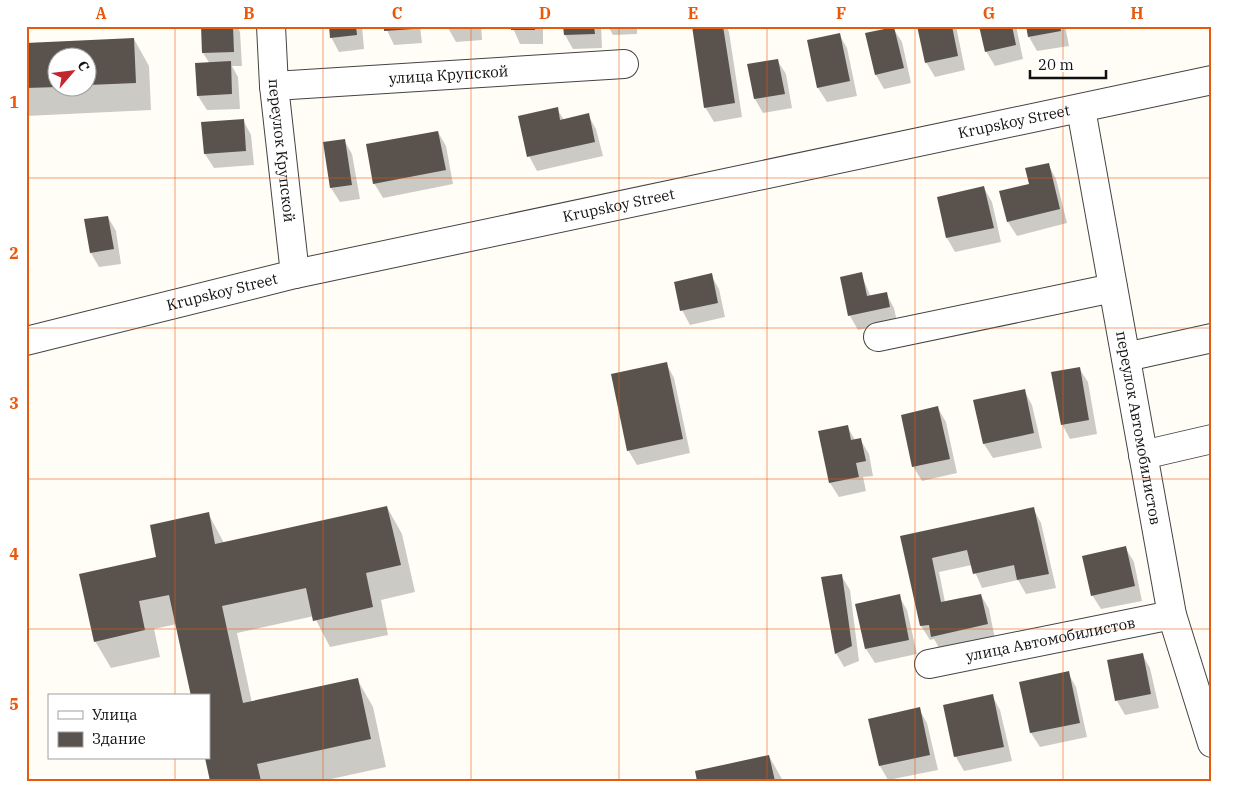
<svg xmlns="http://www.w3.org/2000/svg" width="1238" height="807" viewBox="0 0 1238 807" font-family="'IBM Plex Serif',serif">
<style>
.shadow{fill:#0003;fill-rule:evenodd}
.building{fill:#5a524d}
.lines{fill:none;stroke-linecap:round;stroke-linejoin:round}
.minor-casing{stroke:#444;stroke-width:30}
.minor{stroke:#fff;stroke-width:28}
.grid{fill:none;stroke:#e8590c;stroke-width:1;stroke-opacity:0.55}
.labels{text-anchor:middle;stroke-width:5;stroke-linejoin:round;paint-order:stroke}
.street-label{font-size:15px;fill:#111;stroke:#fff}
.neatline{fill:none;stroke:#e8590c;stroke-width:2}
.grid-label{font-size:16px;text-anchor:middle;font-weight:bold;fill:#e8590c}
</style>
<rect width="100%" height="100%" fill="#fffdf5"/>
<path class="shadow" d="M 202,26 L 237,26 L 240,32 L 242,66 L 232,66 L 238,77 L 240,109 L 207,110 L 198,96 L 210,64 L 203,53 Z
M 330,26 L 362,26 L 364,49 L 339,52 L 331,37 Z
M 385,26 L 420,26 L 422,43 L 394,45 Z
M 447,26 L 481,26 L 482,40 L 456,42 Z
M 512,26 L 543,26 L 543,44 L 520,44 Z
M 565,26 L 601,26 L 602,48 L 573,49 L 565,35 Z
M 608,26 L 637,26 L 637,34 L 613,35 Z
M 693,26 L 726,26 L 729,32 L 742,117 L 714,122 L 705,107 Z
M 919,26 L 956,26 L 965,70 L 935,77 L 926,62 Z
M 981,26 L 1016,26 L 1023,59 L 995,66 L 986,51 Z
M 1027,26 L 1065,26 L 1069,46 L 1037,51 L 1029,37 Z
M 893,28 L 902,42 L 911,83 L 884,89 L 876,75 L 866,34 Z
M 839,34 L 847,48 L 857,96 L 827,102 L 818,88 L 808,41 Z
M 134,39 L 149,66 L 151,110 L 26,116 L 26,44 ZM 58,58 L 88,58 L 88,88 L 58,88 Z
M 777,60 L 786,74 L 792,108 L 763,113 L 755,99 L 749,65 Z
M 557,109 L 564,120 L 588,115 L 596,129 L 603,156 L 537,171 L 529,156 Z
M 243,120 L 251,135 L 254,165 L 214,168 L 205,154 L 203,124 Z
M 438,132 L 446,146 L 453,184 L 383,198 L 374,183 Z
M 344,140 L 352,154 L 360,199 L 340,202 L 331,188 L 324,143 Z
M 1048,164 L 1056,179 L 1067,223 L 1017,236 L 1008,222 L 1031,185 Z
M 984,188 L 992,202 L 1001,242 L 955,252 L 947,238 Z
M 108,217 L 116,231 L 121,264 L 99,267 L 91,253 L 86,220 Z
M 861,274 L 871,297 L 886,293 L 894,308 L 897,322 L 858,330 L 850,316 L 841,278 Z
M 711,275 L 719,289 L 725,317 L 690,325 L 682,310 Z
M 666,363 L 674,378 L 690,453 L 637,465 L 628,450 Z
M 1079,368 L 1088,382 L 1097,434 L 1070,439 L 1062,424 Z
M 1024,390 L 1032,405 L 1042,448 L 993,458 L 984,444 L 975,401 Z
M 938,408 L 946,422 L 957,473 L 922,481 L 913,466 Z
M 847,426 L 855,440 L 860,439 L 869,454 L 873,476 L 863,477 L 866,491 L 839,497 L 830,483 L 819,432 Z
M 387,507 L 402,534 L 415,592 L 381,600 L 388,635 L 330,647 L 314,616 L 237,633 L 252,703 L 357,679 L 373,707 L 386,767 L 322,781 L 212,781 L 209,758 L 209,696 L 177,624 L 154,629 L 160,657 L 111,668 L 95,641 L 158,558 L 208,513 L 224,543 Z
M 1033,508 L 1041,523 L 1056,588 L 1026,594 L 1018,580 L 982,588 L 972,565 L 939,572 L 945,602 L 981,595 L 989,609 L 995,639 L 941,651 L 934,639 L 930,640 L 921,626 L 902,537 Z
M 1125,547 L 1134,562 L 1142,601 L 1101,609 L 1092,595 Z
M 841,575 L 850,590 L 859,661 L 844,667 L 836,653 Z
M 899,596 L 907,610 L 917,654 L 875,663 L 866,649 L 857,605 Z
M 1142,654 L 1150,668 L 1159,708 L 1125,715 L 1117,701 Z
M 1068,673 L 1076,687 L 1087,737 L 1040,747 L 1031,733 L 1021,683 Z
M 992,695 L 1000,710 L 1012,761 L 964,771 L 956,757 L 944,706 Z
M 919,709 L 927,723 L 938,770 L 888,780 L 880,766 L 870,719 Z
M 769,756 L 783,781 L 698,781 Z"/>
<path class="building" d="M 201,26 L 233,26 L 234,52 L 202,53 Z
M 329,26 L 356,26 L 357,35 L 330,38 Z
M 384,26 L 414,26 L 414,29 L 384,31 Z
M 511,26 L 535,26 L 535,30 L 511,30 Z
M 563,26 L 594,26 L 595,34 L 564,35 Z
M 692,26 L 723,26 L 735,103 L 704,108 Z
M 917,26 L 952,26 L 958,56 L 925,63 Z
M 979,26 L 1012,26 L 1016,45 L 985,52 Z
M 1026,26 L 1060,26 L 1061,31 L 1028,37 Z
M 894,27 L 904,68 L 875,75 L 865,33 Z
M 840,33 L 850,81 L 817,88 L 807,40 Z
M 134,38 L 136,83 L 88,85 L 88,58 L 58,58 L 58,87 L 26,88 L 26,43 Z
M 778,59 L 785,94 L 754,99 L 747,64 Z
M 231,61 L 232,94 L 197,96 L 195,63 Z
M 558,107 L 560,120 L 589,113 L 595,142 L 527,157 L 518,116 Z
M 244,119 L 246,151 L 204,154 L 201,122 Z
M 438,131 L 446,170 L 373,184 L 366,144 Z
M 345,139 L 352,185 L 330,188 L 323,142 Z
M 1049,163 L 1060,209 L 1007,222 L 999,191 L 1029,184 L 1025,168 Z
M 984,186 L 994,228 L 946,238 L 937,197 Z
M 108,216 L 114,249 L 90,253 L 84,219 Z
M 862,272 L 867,296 L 887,292 L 890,307 L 848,316 L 840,277 Z
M 712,273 L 718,303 L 680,311 L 674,282 Z
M 667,362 L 683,439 L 627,451 L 611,374 Z
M 1080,367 L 1089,420 L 1061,425 L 1051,372 Z
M 1025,389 L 1034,433 L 983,444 L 973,400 Z
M 938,406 L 950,459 L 912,467 L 901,415 Z
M 848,425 L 851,440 L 861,438 L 866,461 L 856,463 L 859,477 L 829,483 L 818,431 Z
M 387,506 L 401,565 L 366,573 L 373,607 L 313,621 L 306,588 L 222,606 L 243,703 L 358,678 L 371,739 L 257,764 L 261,781 L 210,781 L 205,758 L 209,758 L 209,696 L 191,696 L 169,595 L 139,601 L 145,630 L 94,642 L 79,574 L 156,557 L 150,525 L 209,512 L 215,544 Z
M 1034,507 L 1049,574 L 1017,580 L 1014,565 L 973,574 L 967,550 L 932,558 L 941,602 L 981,594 L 988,624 L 931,637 L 929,625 L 920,626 L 900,536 Z
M 1126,546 L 1135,586 L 1091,596 L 1082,556 Z
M 842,574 L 852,646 L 835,654 L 821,577 Z
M 900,594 L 909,640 L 865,649 L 855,604 Z
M 1143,653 L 1151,694 L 1115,701 L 1107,660 Z
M 1069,671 L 1080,723 L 1030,733 L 1019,682 Z
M 993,694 L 1004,747 L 954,757 L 943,705 Z
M 920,707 L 930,755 L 879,766 L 868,719 Z
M 769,755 L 775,781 L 697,781 L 695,771 Z"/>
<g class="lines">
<defs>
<g id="minor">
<path id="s1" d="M 271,26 L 274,86 L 295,274"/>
<path id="s2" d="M 274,86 L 624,64"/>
<path id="s3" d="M 1081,109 L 1172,615 L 1212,743"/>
<path d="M 878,337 L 1113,288"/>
<path id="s4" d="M 26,341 L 295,274 L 1212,80"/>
<path d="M 1126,357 L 1212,338"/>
<path d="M 1143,455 L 1212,439"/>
<path id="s5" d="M 929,664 L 1172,615"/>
</g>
</defs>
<use href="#minor" class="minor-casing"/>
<use href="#minor" class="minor"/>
</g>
<path class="grid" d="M 175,26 L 175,696M 323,26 L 323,781M 471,26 L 471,781M 619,26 L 619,781M 767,26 L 767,781M 915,26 L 915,781M 1063,26 L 1063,781M 26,178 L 1212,178M 26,328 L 1212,328M 26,479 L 1212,479M 26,629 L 1212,629M 175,758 L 175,781"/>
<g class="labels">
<g class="street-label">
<text dy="5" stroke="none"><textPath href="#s2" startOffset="175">улица Крупской</textPath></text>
<text dy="5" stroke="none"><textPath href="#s4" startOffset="1012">Krupskoy Street</textPath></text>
<text dy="5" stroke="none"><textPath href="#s1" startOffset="125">переулок Крупской</textPath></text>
<text dy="5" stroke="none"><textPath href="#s4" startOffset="608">Krupskoy Street</textPath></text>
<text dy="5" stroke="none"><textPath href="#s4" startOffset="202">Krupskoy Street</textPath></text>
<text dy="5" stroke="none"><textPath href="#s3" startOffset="324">переулок Автомобилистов</textPath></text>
<text dy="5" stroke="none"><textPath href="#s5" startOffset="124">улица Автомобилистов</textPath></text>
</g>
</g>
<rect width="1238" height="807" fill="none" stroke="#ffffff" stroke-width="55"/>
<rect x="48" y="694" width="162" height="65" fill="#ffffff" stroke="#a0a0a0"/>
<rect x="58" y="711" width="25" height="8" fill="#ffffff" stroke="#a0a0a0"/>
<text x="92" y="720" font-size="15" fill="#111111">Улица</text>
<rect x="58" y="732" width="25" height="15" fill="#5a524d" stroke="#a0a0a0"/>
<text x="92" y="744" font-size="15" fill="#111111">Здание</text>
<g transform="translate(72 72) rotate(62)"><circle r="24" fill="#ffffff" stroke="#a0a0a0"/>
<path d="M0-4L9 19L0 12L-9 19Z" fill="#c4262e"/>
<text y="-8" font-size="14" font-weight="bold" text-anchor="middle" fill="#111111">С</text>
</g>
<path d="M1030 70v8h76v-8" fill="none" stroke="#111111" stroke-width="2.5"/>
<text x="1038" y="70" font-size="15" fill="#111111" stroke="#ffffff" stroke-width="4" paint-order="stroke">20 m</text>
<rect x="28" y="28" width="1182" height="752" class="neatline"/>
<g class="grid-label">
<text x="101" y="19">A</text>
<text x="249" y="19">B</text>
<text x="397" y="19">C</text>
<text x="545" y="19">D</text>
<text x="693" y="19">E</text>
<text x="841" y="19">F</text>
<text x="989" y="19">G</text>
<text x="1137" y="19">H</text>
<text x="14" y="108">1</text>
<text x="14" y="259">2</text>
<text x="14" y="409">3</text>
<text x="14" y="560">4</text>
<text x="14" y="710">5</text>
</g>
</svg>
